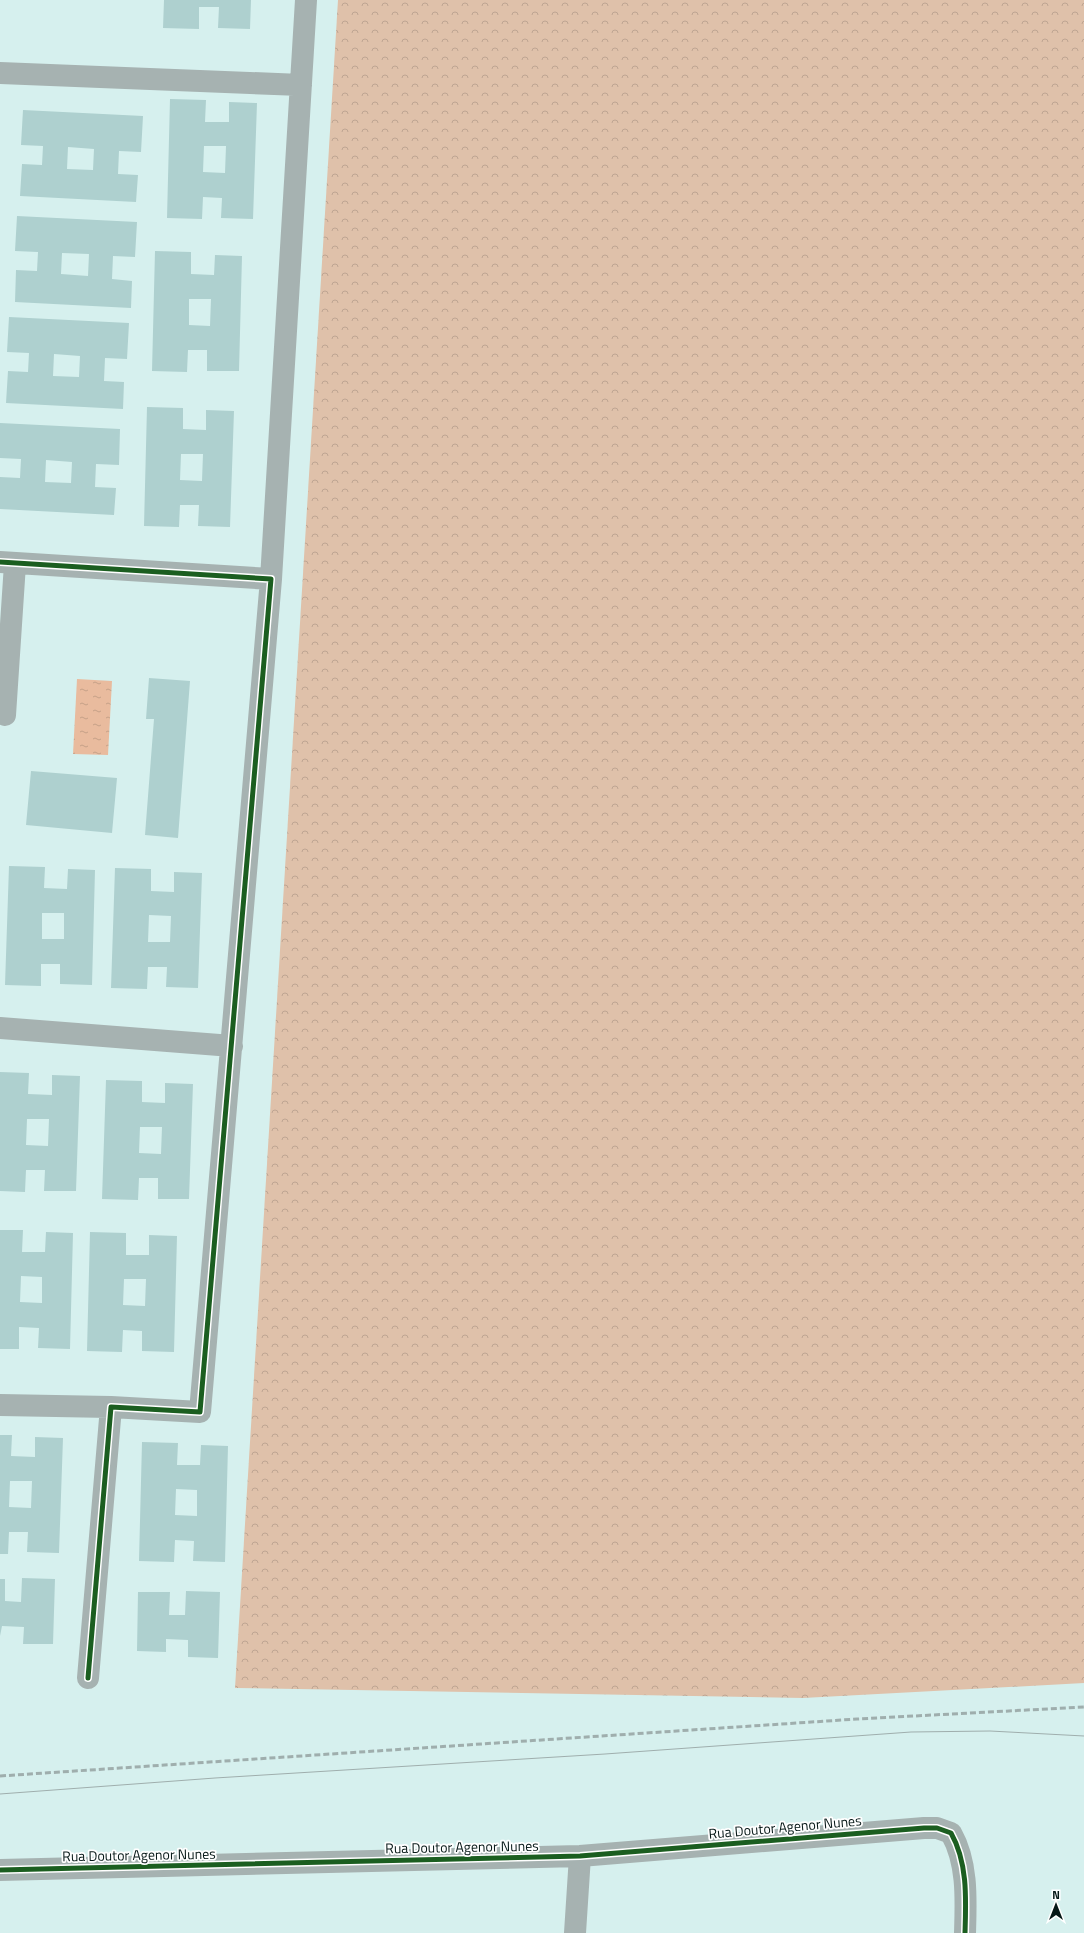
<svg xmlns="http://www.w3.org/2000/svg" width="1084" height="1933" viewBox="0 0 1084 1933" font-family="'Titillium Web',sans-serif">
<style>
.forest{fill:url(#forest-crowns)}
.water{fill:url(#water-ripples)}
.building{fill:#aed0cf;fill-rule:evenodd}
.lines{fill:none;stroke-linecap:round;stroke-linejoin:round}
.minor{stroke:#a6b2b1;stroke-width:22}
.tram{stroke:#9faead;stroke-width:1}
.rail{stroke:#9faead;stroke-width:3;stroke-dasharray:6 3;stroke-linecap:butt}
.cycleway-casing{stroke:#fff;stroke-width:8}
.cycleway{stroke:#1b5e20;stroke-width:5}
.labels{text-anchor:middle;stroke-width:3.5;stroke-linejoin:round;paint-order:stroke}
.street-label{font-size:14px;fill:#061817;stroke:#fff}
</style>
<defs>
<pattern id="forest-crowns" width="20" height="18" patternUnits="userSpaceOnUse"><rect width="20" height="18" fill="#dfc1aa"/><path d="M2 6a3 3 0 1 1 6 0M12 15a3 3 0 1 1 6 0" fill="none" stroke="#bea592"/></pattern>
<pattern id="water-ripples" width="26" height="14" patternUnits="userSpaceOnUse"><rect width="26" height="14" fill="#e9bb9e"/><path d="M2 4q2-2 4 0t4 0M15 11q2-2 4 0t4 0" fill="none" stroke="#c6a087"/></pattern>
</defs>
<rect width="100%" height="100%" fill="#d6f0ee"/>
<path class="forest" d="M 338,0 L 1084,0 L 1084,1683 L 803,1698 L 235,1688 Z"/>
<path class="water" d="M 77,679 L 112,681 L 108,755 L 73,754 Z"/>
<path class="building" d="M 164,0 L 251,0 L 250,29 L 218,28 L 219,7 L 199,7 L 199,29 L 163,28 Z
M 170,99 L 206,100 L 205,122 L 229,122 L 229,102 L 257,103 L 253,219 L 221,218 L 222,198 L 203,197 L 202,219 L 167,218 ZM 204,146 L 226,146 L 225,173 L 203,172 Z
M 23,110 L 143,116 L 141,152 L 119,151 L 118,174 L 138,175 L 136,202 L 20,196 L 22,164 L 42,165 L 43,146 L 21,145 ZM 68,147 L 94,149 L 93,170 L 67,169 Z
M 17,216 L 137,222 L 135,257 L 113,256 L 112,279 L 132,281 L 131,308 L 15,302 L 16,270 L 37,271 L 38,252 L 15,251 ZM 62,253 L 89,254 L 88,276 L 61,274 Z
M 155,251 L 191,252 L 191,274 L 214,275 L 215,255 L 242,256 L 239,371 L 207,371 L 207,350 L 188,350 L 187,372 L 152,371 ZM 189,299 L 211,299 L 210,326 L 189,325 Z
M 9,317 L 129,323 L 127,359 L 105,358 L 104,381 L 124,382 L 123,409 L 6,403 L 8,371 L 28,372 L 29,353 L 7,352 ZM 54,354 L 80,356 L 79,377 L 53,376 Z
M 147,407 L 183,408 L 183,429 L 206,430 L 206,410 L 234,411 L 230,527 L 198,526 L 199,505 L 180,505 L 179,527 L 144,526 ZM 181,454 L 203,454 L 202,481 L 180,480 Z
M 0,423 L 120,429 L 119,465 L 96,464 L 95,487 L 116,488 L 114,515 L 0,509 L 0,477 L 20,478 L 21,459 L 0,458 ZM 46,460 L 72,462 L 71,483 L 45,482 Z
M 149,678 L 190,681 L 178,838 L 145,835 L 154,719 L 146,719 Z
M 31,771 L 117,778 L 112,833 L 26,825 Z
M 9,866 L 45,867 L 44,888 L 67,889 L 68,869 L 95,870 L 92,985 L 60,984 L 60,964 L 41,964 L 41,986 L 5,985 ZM 42,913 L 64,913 L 64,939 L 42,939 Z
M 115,868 L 151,869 L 151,891 L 174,892 L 174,872 L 202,873 L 198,988 L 166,987 L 167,967 L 148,967 L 147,989 L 111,988 ZM 149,915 L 171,916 L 170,942 L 148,942 Z
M 0,1072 L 29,1073 L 28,1094 L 52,1095 L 52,1075 L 80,1076 L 76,1191 L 44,1191 L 45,1170 L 26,1170 L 25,1192 L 0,1191 ZM 27,1119 L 49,1119 L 48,1146 L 26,1145 Z
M 106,1080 L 142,1081 L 142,1102 L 165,1103 L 165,1083 L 193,1084 L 189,1199 L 158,1199 L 158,1178 L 139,1178 L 138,1200 L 102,1199 ZM 140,1127 L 162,1127 L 161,1154 L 139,1153 Z
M 0,1230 L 23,1230 L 22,1252 L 45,1252 L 46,1232 L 73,1233 L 70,1349 L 38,1348 L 39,1328 L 19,1327 L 19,1349 L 0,1349 ZM 21,1276 L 42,1277 L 42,1303 L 20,1302 Z
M 90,1232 L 126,1233 L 126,1255 L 149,1255 L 149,1235 L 177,1236 L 174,1352 L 142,1351 L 142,1331 L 123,1330 L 122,1352 L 87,1351 ZM 124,1279 L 146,1279 L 145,1306 L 123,1305 Z
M 0,1435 L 12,1435 L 11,1456 L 35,1457 L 35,1437 L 63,1438 L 59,1553 L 27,1552 L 28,1532 L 9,1532 L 8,1554 L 0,1554 ZM 10,1481 L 32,1481 L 31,1508 L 9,1507 Z
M 142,1442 L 178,1443 L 177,1465 L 200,1465 L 201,1445 L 228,1446 L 225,1562 L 193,1561 L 194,1541 L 175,1540 L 174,1562 L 139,1561 ZM 176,1489 L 197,1490 L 197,1516 L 175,1515 Z
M 22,1578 L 55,1579 L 53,1644 L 23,1644 L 24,1627 L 2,1626 L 0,1636 L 0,1579 L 5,1579 L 5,1601 L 21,1602 Z
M 186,1591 L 220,1592 L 218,1658 L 188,1657 L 188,1640 L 166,1639 L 166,1652 L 137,1651 L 138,1592 L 170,1592 L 169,1615 L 185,1615 Z"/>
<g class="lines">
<path class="minor" d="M 0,73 L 301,85
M 0,562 L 271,579 L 200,1412 L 111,1407 L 88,1678
M 271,579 L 306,0
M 5,715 L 15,564
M 0,1028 L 232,1046
M 0,1405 L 111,1407
M 0,1870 L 580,1856 L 924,1828 L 937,1828 L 951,1833 C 968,1863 966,1900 965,1933
M 575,1933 L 580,1856"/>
<path class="tram" d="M 0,1794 L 215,1778 L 605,1754 L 911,1732 L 990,1731 L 1084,1736"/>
<path class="rail" d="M 0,1776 L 857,1719 L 1084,1707"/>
<defs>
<path id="cycleway" d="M 0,562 L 271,579 L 200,1412 L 111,1407 L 88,1678
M 0,1870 L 580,1856 L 924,1828 L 937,1828 L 951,1833 C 968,1863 966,1900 965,1933"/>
</defs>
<use href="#cycleway" class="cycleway-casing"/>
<use href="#cycleway" class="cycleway"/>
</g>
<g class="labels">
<g class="street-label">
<text transform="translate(785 1827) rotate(-5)" y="5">Rua Doutor Agenor Nunes</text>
<text transform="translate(462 1847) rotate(-1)" y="5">Rua Doutor Agenor Nunes</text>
<text transform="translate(139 1855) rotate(-1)" y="5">Rua Doutor Agenor Nunes</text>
</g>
</g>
<g transform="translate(1056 1905)" stroke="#ffffff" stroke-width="3" paint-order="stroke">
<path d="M0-3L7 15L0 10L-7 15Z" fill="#061817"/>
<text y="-6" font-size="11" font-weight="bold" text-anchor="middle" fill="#061817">N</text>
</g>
</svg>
